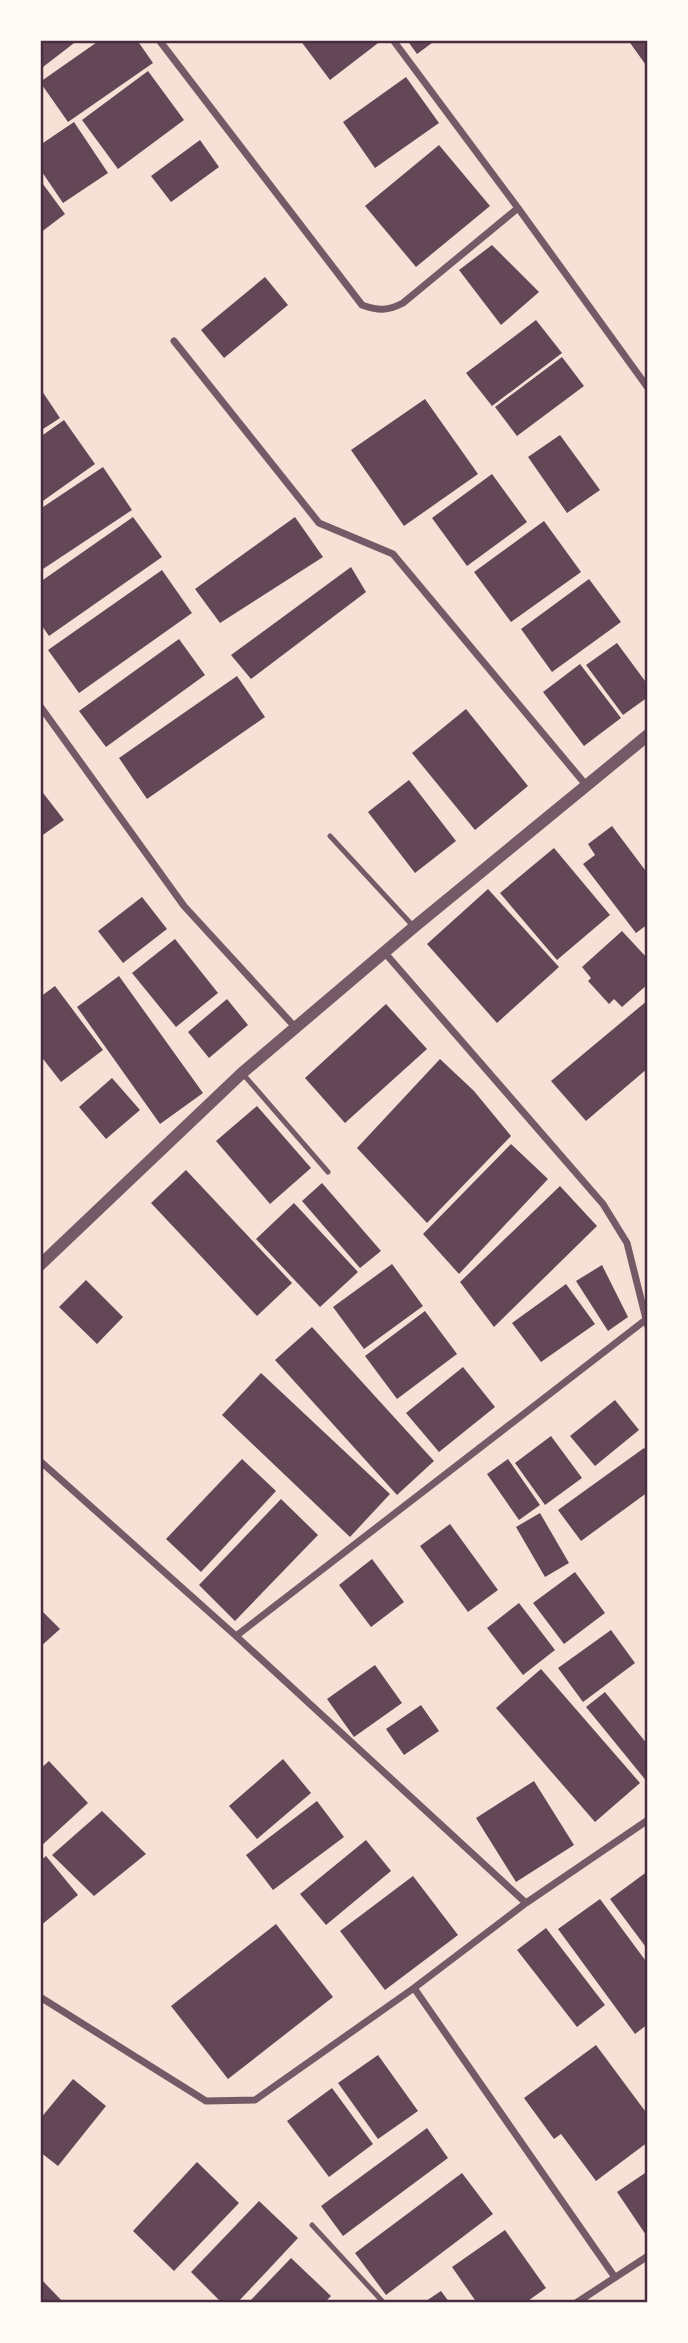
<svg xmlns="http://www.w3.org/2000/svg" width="688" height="2343" viewBox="0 0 688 2343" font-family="Commissioner,sans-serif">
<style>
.building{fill:#644757}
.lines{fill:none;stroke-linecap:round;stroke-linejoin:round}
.service{stroke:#755966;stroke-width:5}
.minor{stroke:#755966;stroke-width:7}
.tertiary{stroke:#755966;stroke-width:12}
.neatline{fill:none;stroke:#4a2c40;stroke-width:2.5}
</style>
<rect width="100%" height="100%" fill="#f7e1d7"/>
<path class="building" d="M 40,40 L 78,40 L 43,67 L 40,64 Z
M 100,40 L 137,40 L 153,63 L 68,122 L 40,82 Z
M 300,40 L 382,40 L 330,80 Z
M 407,40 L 436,40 L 417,54 Z
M 628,40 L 648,40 L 648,68 Z
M 148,71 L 184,120 L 118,169 L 82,120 Z
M 406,77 L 439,123 L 375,168 L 343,122 Z
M 74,122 L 108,173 L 63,203 L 40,169 L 40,145 Z
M 200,140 L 219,167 L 171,202 L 151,176 Z
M 439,145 L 490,206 L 416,267 L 365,206 Z
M 40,180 L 65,214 L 40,233 Z
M 492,245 L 539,292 L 501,325 L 459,270 Z
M 265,277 L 288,305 L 224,358 L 201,330 Z
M 536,320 L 562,353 L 492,406 L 466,373 Z
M 562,357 L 584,386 L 517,436 L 495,407 Z
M 40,388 L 60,418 L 40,431 Z
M 425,399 L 478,474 L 404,526 L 351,450 Z
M 64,420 L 95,464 L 40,503 L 40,437 Z
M 560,435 L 600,490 L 567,513 L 528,457 Z
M 103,467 L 132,510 L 40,571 L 40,509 Z
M 492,474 L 527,522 L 467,566 L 432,518 Z
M 133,517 L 162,557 L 49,636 L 40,623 L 40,582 Z
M 295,517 L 323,557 L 220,623 L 195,589 Z
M 544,521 L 581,572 L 511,622 L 474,572 Z
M 351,567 L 366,592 L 251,679 L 231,655 Z
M 162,570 L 192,613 L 79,693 L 48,650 Z
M 589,579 L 621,622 L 552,672 L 521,629 Z
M 179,639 L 205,675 L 106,747 L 79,711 Z
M 617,643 L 648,685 L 648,697 L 623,715 L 586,665 Z
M 580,664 L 621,718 L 584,746 L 543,692 Z
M 237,676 L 265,717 L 147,799 L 119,758 Z
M 466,709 L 528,786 L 475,830 L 412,753 Z
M 409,780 L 456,841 L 415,873 L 368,812 Z
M 40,789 L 64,820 L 40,837 Z
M 612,826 L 648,874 L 648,924 L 636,933 L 583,864 L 595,855 L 588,844 Z
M 554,848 L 610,915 L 557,960 L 500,893 Z
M 488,889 L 559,967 L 497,1023 L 427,944 Z
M 142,897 L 167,929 L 123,963 L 98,931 Z
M 622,931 L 648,959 L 648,984 L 622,1007 L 614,999 L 609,1004 L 588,981 L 591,978 L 582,967 Z
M 175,939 L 218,993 L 176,1027 L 132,973 Z
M 119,976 L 203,1093 L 160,1124 L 77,1007 Z
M 55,986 L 103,1050 L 61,1082 L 40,1055 L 40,997 Z
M 227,999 L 248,1025 L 209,1058 L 188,1032 Z
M 648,1000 L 648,1068 L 586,1121 L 551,1081 Z
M 386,1004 L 427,1049 L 345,1123 L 305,1078 Z
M 440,1059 L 474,1091 L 511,1136 L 427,1223 L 357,1148 Z
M 112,1078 L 140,1110 L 106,1139 L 79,1107 Z
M 257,1106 L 311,1168 L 270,1204 L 216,1141 Z
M 511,1144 L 548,1179 L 459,1274 L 423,1234 Z
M 186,1170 L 292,1283 L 257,1316 L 151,1203 Z
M 322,1183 L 381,1251 L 360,1268 L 302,1201 Z
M 560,1186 L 597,1226 L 494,1327 L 460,1282 Z
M 294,1203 L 358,1272 L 320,1307 L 256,1239 Z
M 392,1264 L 423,1306 L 364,1349 L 333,1307 Z
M 602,1265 L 628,1317 L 608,1331 L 576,1281 Z
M 86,1280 L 123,1317 L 97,1344 L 59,1307 Z
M 566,1284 L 595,1324 L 541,1362 L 512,1323 Z
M 425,1311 L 457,1354 L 397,1399 L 365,1356 Z
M 312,1327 L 434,1461 L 397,1495 L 275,1360 Z
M 463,1367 L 495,1407 L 439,1452 L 406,1413 Z
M 261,1373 L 390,1494 L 350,1537 L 222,1415 Z
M 615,1400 L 639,1430 L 595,1466 L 570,1436 Z
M 551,1436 L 582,1478 L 545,1505 L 515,1463 Z
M 644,1448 L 648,1453 L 648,1492 L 581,1541 L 558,1510 Z
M 242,1459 L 276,1491 L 201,1572 L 166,1539 Z
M 508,1459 L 540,1505 L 519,1520 L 487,1474 Z
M 281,1499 L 318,1535 L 235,1621 L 199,1585 Z
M 540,1513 L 569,1563 L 545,1577 L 516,1527 Z
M 450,1524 L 498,1590 L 468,1612 L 420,1546 Z
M 372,1559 L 404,1602 L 371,1627 L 339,1585 Z
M 575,1572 L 605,1613 L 564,1644 L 533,1603 Z
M 519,1603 L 555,1650 L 523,1675 L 487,1628 Z
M 40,1609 L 60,1629 L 40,1647 Z
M 611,1630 L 635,1663 L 583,1702 L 558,1668 Z
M 375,1665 L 402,1703 L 354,1737 L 327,1699 Z
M 541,1669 L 640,1783 L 595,1822 L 496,1708 Z
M 605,1692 L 648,1745 L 648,1783 L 586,1707 Z
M 421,1705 L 439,1731 L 404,1755 L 386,1729 Z
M 283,1759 L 311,1793 L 257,1839 L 229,1806 Z
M 49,1761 L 88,1803 L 40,1847 L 40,1769 Z
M 534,1781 L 574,1845 L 516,1882 L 476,1818 Z
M 317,1801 L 344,1837 L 273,1890 L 246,1855 Z
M 102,1811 L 146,1854 L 94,1896 L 52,1855 Z
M 366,1840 L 391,1871 L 326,1925 L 300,1894 Z
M 46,1856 L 78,1895 L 40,1926 L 40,1861 Z
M 648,1871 L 648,1950 L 610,1899 Z
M 413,1876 L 458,1935 L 385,1990 L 340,1931 Z
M 600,1899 L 648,1964 L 648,2024 L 635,2034 L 558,1929 Z
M 276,1924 L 333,1997 L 228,2079 L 171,2006 Z
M 546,1928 L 605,2005 L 577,2027 L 517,1950 Z
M 596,2045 L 648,2115 L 648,2142 L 596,2181 L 561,2134 L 554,2139 L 524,2098 Z
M 378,2055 L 418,2111 L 378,2139 L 338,2083 Z
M 73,2079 L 106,2106 L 58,2166 L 40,2152 L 40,2119 Z
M 332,2088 L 373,2144 L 329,2177 L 287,2121 Z
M 427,2128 L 448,2158 L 343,2236 L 321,2206 Z
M 197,2162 L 239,2203 L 174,2271 L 133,2231 Z
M 648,2171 L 648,2238 L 617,2192 Z
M 462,2173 L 493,2214 L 386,2295 L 355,2253 Z
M 259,2201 L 298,2238 L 237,2303 L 222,2303 L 191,2272 Z
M 505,2230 L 546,2288 L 525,2303 L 477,2303 L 452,2267 Z
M 291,2258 L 331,2296 L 324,2303 L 248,2303 Z
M 40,2278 L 64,2303 L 40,2303 Z
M 441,2291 L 450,2303 L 423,2303 Z"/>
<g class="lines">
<path class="service" d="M 330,836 L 414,927
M 243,1074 L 328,1172
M 312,2225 L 384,2303"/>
<path class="minor" d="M 159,40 L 362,305 C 378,311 388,311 403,303 L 518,208
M 393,40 L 518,208 L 648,388
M 174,341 L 319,523 L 393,554 L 586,785
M 40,706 L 184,906 L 295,1027
M 385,953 L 603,1204 L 627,1243 L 648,1327
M 40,1461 L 236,1636 L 526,1903
M 236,1636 L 648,1318
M 414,1988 L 614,2276
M 40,1997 L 206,2101 L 255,2100 L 414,1988 L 526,1903 L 648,1820
M 576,2303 L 648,2256"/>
<path class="tertiary" d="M 40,1265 L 242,1073 L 414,927 L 648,735"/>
</g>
<rect width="688" height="2343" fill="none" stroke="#fffaf5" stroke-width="84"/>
<rect x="42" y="42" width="604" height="2259" class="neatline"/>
</svg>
